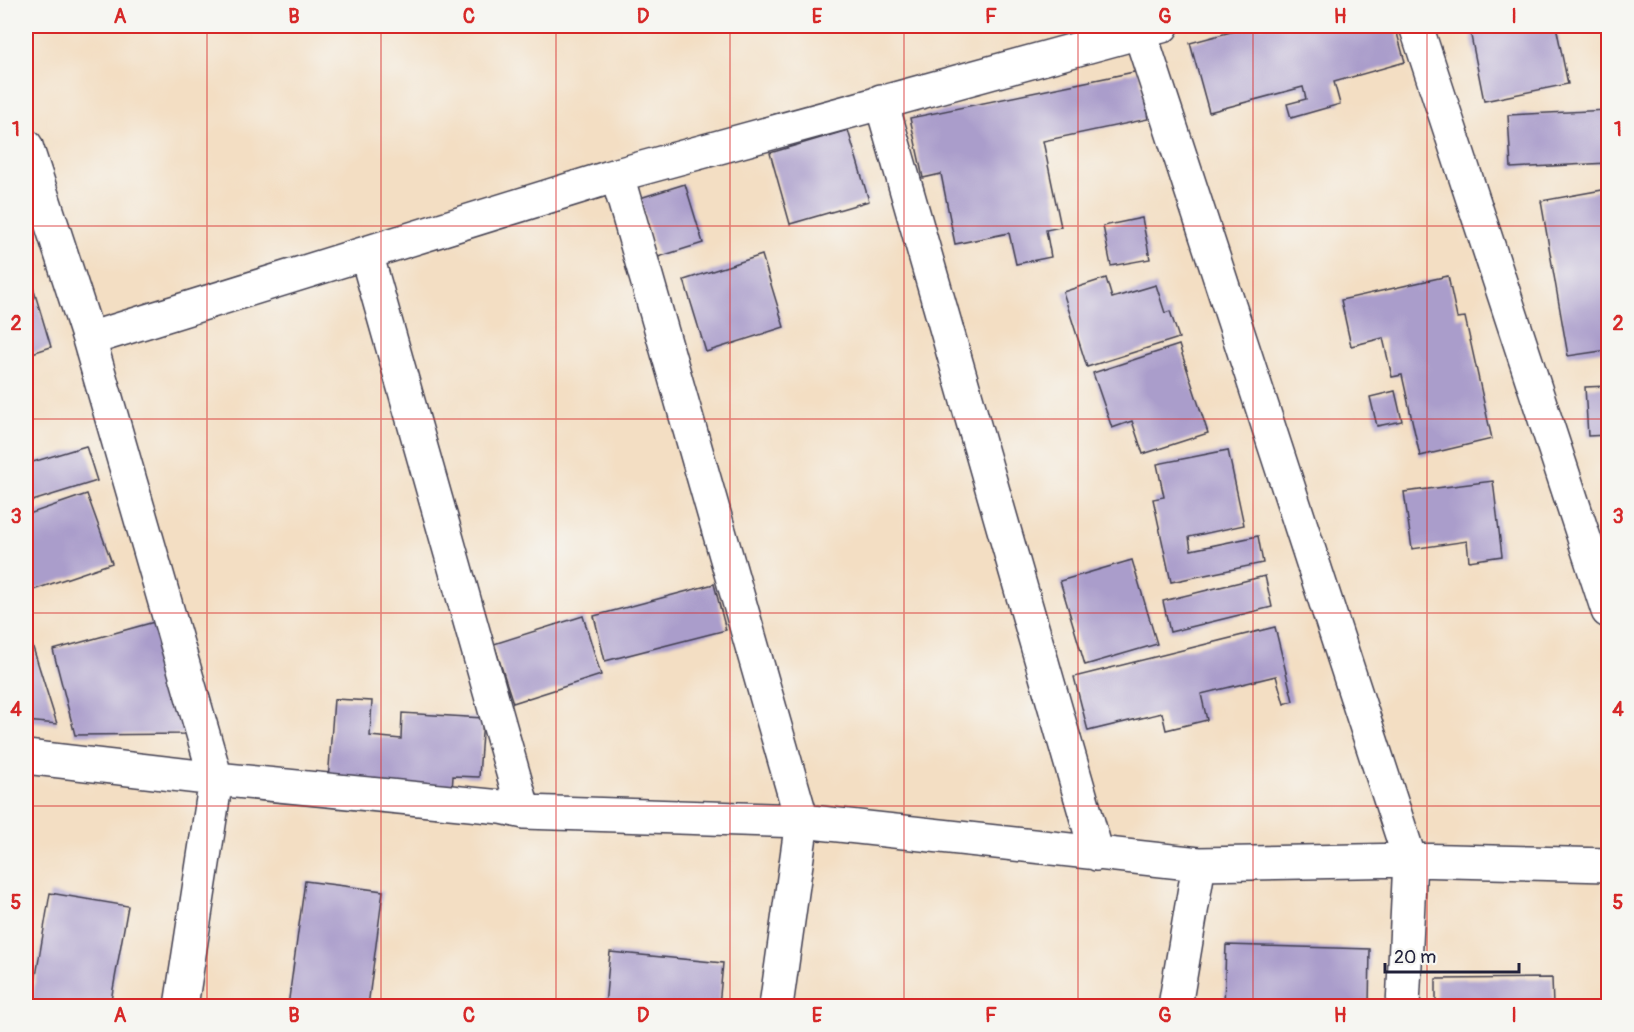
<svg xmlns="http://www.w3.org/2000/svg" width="1634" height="1032" viewBox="0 0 1634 1032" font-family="Pangolin,sans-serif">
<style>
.building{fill:#aa9dcb}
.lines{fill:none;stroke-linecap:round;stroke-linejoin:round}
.street-casing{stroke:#413e4f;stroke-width:36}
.street{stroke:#fff;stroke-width:33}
.grid{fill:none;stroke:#d62828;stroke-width:1.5;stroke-opacity:0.55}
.neatline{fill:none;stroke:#d62828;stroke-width:2}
.grid-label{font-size:20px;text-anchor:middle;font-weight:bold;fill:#d62828}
</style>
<rect width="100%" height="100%" fill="#f6f6f2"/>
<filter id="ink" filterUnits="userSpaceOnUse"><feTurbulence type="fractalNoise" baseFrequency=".0167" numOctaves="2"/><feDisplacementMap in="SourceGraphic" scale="12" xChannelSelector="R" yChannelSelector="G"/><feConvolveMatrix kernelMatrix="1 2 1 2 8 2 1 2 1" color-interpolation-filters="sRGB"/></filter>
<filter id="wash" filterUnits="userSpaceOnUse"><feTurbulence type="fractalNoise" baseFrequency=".008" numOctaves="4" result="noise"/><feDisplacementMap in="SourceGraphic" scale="24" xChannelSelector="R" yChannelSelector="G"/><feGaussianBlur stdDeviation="1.35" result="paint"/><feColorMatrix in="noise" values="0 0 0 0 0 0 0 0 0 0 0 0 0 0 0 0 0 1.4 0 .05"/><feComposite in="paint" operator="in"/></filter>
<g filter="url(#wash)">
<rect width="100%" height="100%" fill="#f3dec3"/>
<g id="blocks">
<path class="building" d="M 1253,26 L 1395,26 L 1405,62 L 1334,82 L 1340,104 L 1291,118 L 1287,104 L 1306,99 L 1303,87 L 1209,112 L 1190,43 Z
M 1469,26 L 1556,26 L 1568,84 L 1484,101 Z
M 1603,26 L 1608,26 L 1608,49 L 1607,50 Z
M 1139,71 L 1148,119 L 1043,141 L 1061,227 L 1046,230 L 1051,257 L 1016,264 L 1009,233 L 955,244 L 941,174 L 923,178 L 910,118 Z
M 1608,110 L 1608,163 L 1511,168 L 1508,115 Z
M 848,130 L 869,201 L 790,224 L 770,153 Z
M 685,184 L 703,243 L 658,257 L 640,198 Z
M 1608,189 L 1608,350 L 1568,356 L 1541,201 Z
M 1142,218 L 1150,259 L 1111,266 L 1103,226 Z
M 26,219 L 35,245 L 26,248 Z
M 762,255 L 784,327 L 706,352 L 684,280 Z
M 26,264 L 51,347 L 26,355 Z
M 1448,276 L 1457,318 L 1465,317 L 1492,439 L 1420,456 L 1402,375 L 1392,377 L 1383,338 L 1351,346 L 1341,300 Z
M 1106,278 L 1112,298 L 1156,285 L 1165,313 L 1170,311 L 1179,338 L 1087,367 L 1063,292 Z
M 1179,345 L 1208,433 L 1143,454 L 1132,421 L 1112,428 L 1093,373 Z
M 1608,386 L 1608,435 L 1588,436 L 1585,387 Z
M 1395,391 L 1402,421 L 1377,426 L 1370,397 Z
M 86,446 L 97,481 L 26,503 L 26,464 Z
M 1228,450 L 1244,525 L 1189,537 L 1191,550 L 1258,536 L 1263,563 L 1171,582 L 1153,499 L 1164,497 L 1157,464 Z
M 1493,481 L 1502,556 L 1469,561 L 1467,541 L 1412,549 L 1404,492 Z
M 87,494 L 112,563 L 33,590 L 26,567 L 26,515 Z
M 1132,560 L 1157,644 L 1085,665 L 1060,581 Z
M 1265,576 L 1272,607 L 1170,632 L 1163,601 Z
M 714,584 L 726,630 L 605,661 L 594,616 Z
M 583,616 L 601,675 L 513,703 L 494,644 Z
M 158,621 L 188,734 L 75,735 L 53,650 Z
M 1275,627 L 1293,701 L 1284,704 L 1276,676 L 1201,694 L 1207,720 L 1166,730 L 1162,713 L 1088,731 L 1074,677 Z
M 30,638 L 57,724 L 26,721 L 26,639 Z
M 334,699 L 372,701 L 370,736 L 401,739 L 402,713 L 483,718 L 479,777 L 453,776 L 452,791 L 328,781 Z
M 305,881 L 383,891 L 368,1006 L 288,1006 Z
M 50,893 L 128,906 L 110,1006 L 31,1006 Z
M 1226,945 L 1370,949 L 1369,1006 L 1224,1006 Z
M 610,952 L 723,963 L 719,1006 L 605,1006 Z
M 1552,978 L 1553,1006 L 1436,1006 L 1436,979 Z"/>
</g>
</g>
<g filter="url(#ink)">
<use href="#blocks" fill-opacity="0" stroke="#413e4f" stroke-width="1.5"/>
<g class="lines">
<defs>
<path id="street" d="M 1416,26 L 1608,611
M 1140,33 L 1410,860 L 1403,1006
M 881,101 L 1097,854
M 26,146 L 89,339 L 216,779 L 181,1006
M 617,175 L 802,821 L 776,1006
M 366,253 L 524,812
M 89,339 L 617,175 L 1162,26
M 26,757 L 216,779 L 501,807 L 524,812 L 802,821 L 1199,864 L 1410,860 L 1608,865
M 1175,1006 L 1199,864"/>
</defs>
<use href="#street" class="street-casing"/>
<use href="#street" class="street"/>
</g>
</g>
<path class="grid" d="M 207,26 L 207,1006M 381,26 L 381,1006M 556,26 L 556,1006M 730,26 L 730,1006M 904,26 L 904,1006M 1078,26 L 1078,1006M 1253,26 L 1253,1006M 1427,26 L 1427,1006M 26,226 L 1608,226M 26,419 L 1608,419M 26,613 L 1608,613M 26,806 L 1608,806"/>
<rect width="1634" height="1032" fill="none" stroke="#f6f6f2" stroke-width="66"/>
<path d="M1385 963v9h134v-9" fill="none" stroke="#22223b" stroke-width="3"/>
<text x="1394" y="963" font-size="18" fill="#22223b" stroke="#f6f6f2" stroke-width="4.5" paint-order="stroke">20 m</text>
<rect x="33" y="33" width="1568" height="966" class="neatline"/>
<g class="grid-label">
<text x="120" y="23">A</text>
<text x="294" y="23">B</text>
<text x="469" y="23">C</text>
<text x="643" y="23">D</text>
<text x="817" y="23">E</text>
<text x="991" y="23">F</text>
<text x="1165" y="23">G</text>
<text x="1340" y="23">H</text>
<text x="1514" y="23">I</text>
<text x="16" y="136">1</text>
<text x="1618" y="136">1</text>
<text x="16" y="330">2</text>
<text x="1618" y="330">2</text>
<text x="16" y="523">3</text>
<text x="1618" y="523">3</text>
<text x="16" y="716">4</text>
<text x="1618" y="716">4</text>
<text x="16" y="909">5</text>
<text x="1618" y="909">5</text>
<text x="120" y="1022">A</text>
<text x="294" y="1022">B</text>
<text x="469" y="1022">C</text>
<text x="643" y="1022">D</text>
<text x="817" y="1022">E</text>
<text x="991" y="1022">F</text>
<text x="1165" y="1022">G</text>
<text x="1340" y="1022">H</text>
<text x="1514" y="1022">I</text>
</g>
</svg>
